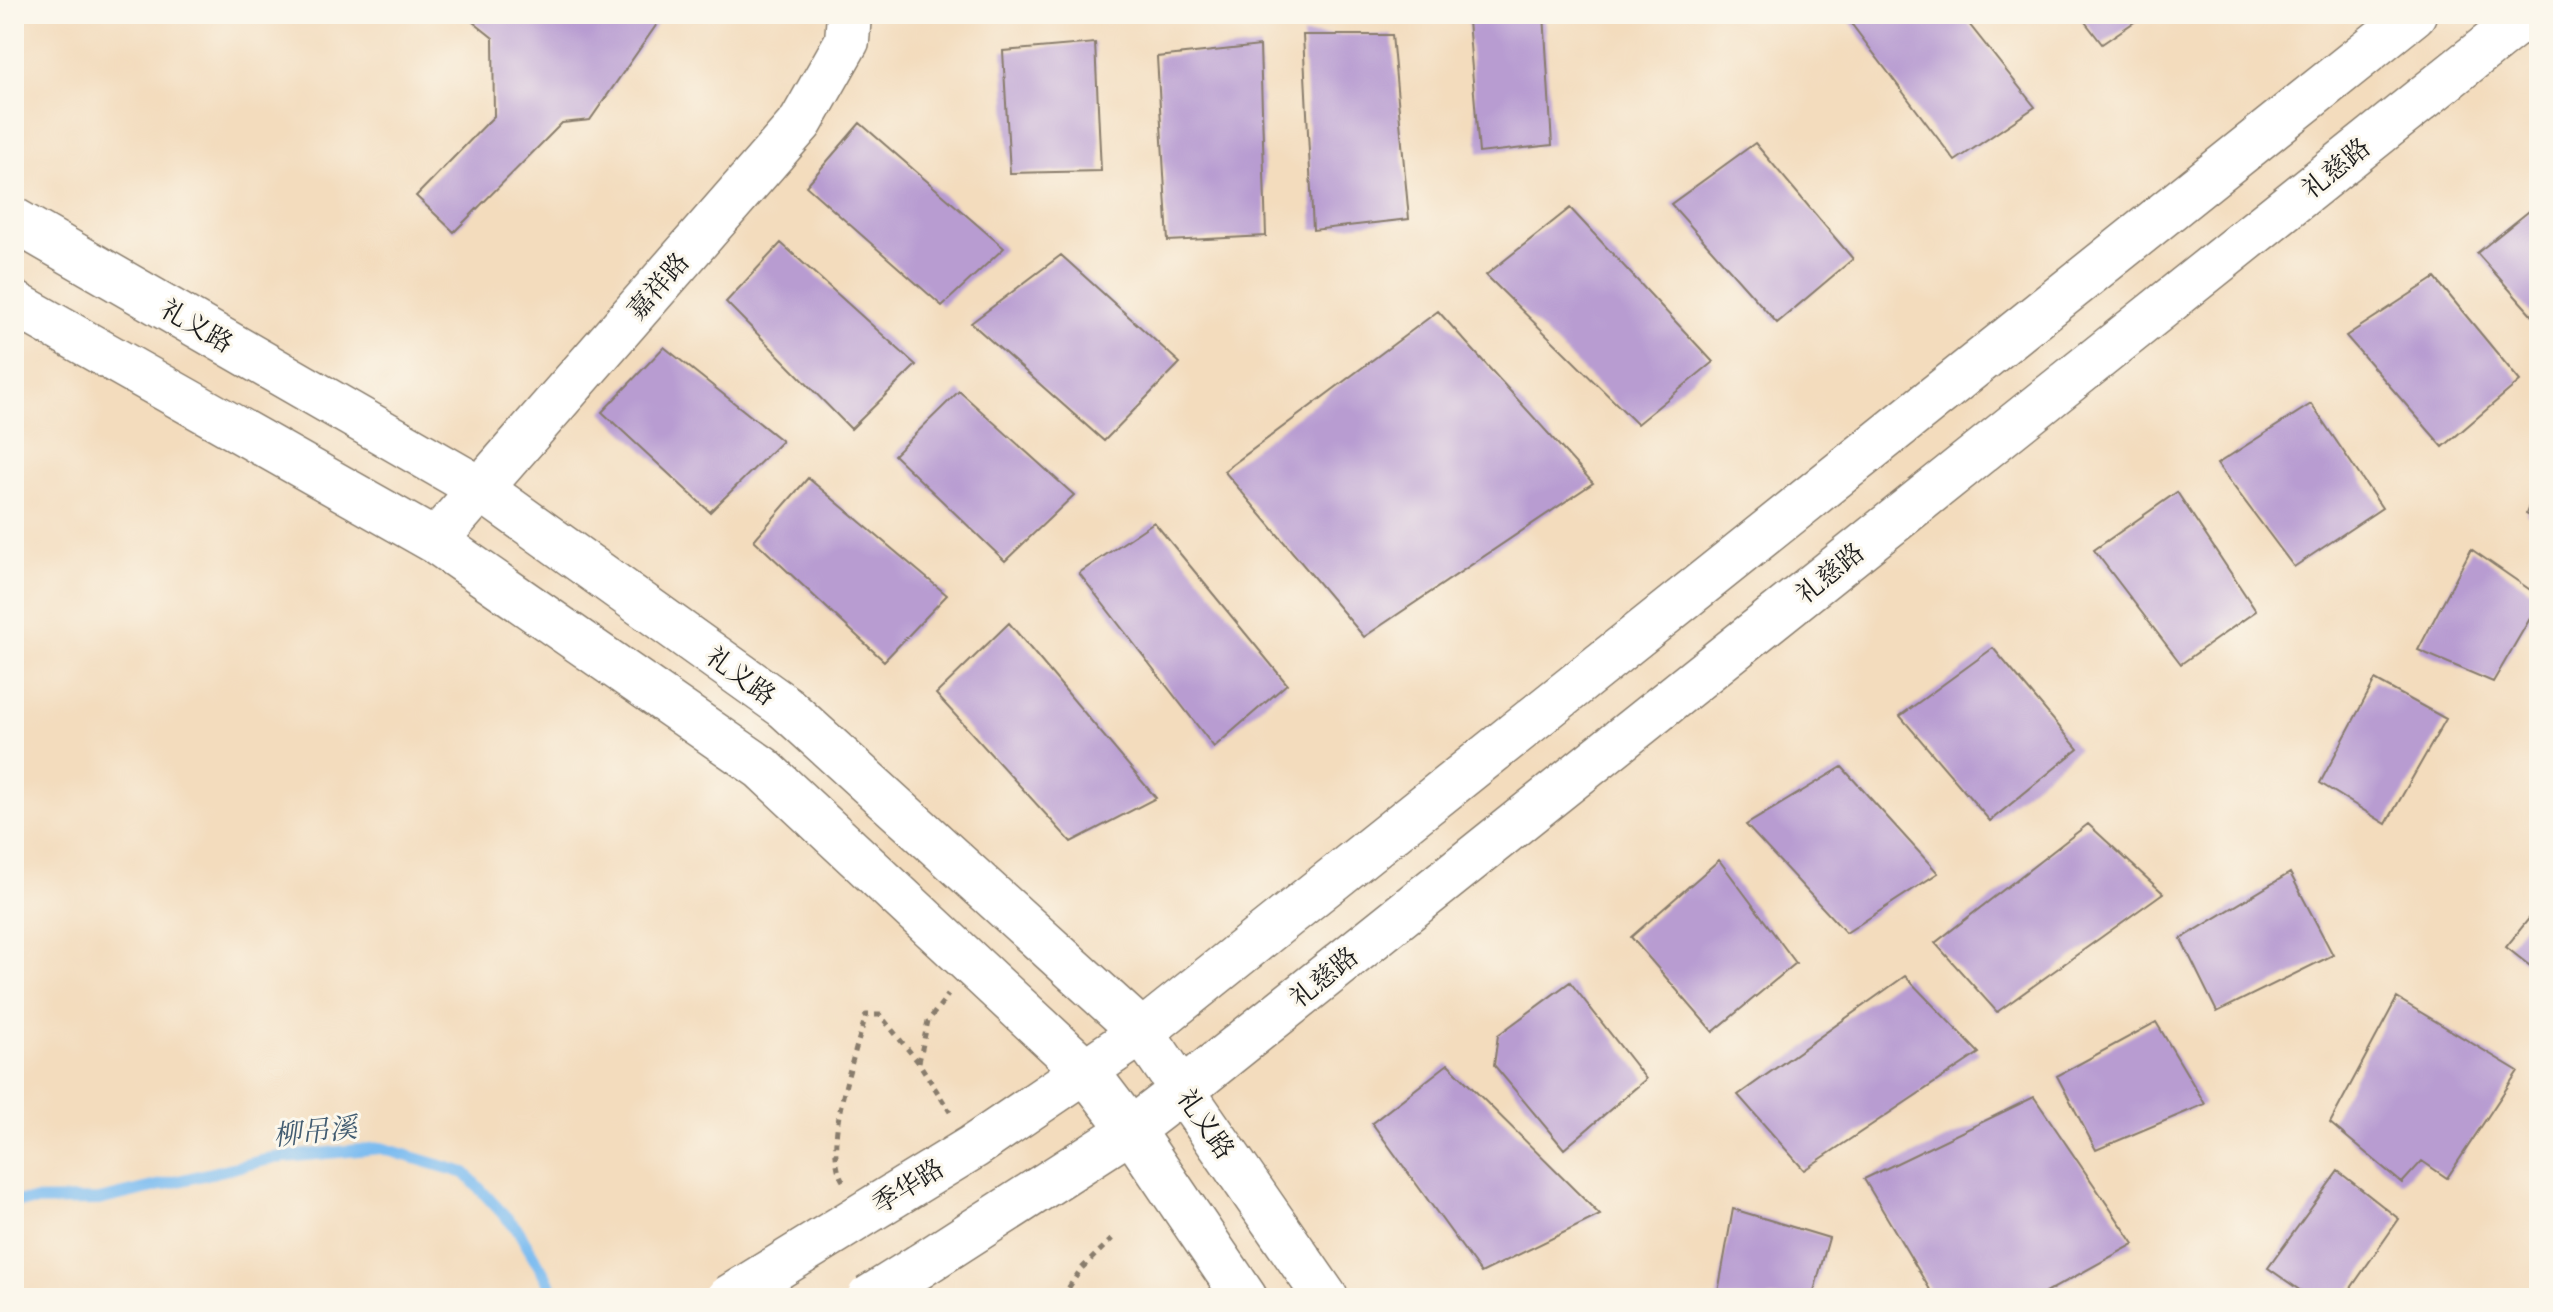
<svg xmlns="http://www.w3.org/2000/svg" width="2553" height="1312" viewBox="0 0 2553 1312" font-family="'IM FELL French Canon','Noto Serif SC',serif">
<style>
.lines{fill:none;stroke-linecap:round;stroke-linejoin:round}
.stream{stroke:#7bbcf0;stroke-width:12}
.building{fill:#b89cd1}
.secondary-casing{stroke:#887c6c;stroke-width:47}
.path{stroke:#887c6c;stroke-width:5;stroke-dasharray:6 6;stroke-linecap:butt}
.secondary{stroke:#fff;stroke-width:44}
.secondary-bridge-casing{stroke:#887c6c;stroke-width:47;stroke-linecap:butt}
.secondary-bridge{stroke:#fff;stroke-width:44}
.labels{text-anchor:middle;stroke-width:6;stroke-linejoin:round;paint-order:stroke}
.street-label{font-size:26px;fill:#1c1c1c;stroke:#fbf7ec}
.water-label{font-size:28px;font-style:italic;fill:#425c71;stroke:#fbf7ec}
</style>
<rect width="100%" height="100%" fill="#fbf7ec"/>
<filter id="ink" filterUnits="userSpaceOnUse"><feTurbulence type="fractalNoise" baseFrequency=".0125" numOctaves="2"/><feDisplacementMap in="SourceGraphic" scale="16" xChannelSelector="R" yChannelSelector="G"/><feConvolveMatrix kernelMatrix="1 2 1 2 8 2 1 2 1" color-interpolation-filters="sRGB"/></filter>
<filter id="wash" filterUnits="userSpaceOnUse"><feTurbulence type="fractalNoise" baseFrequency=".006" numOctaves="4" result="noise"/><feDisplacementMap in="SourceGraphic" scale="32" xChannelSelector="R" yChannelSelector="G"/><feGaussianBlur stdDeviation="1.8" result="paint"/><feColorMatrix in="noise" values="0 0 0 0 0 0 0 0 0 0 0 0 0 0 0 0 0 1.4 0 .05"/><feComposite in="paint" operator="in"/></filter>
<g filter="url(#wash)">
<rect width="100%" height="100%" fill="#f3dcbd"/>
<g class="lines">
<path class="stream" d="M 14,1201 L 99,1200 L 274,1158 L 381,1148 L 465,1173 L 518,1230 L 558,1298"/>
</g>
<g id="blocks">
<path class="building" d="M 463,14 L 664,14 L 590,120 L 562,123 L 454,232 L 416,196 L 494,116 L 493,38 Z
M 1526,14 L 1544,14 L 1552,145 L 1479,153 L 1468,21 Z
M 1844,14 L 1961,14 L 2035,107 L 1955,161 Z
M 2079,14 L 2146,14 L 2102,44 Z
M 1303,35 L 1392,35 L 1409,219 L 1313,230 Z
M 1095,43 L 1101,171 L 1010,173 L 1003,51 Z
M 1260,46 L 1266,236 L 1168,241 L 1157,57 Z
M 860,123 L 1004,248 L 942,306 L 806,186 Z
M 1755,143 L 1853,259 L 1777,323 L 1671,204 Z
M 2539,203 L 2539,323 L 2477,253 Z
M 1570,208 L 1713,362 L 1637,424 L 1486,275 Z
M 781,243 L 916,365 L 851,429 L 726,302 Z
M 1061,255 L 1180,363 L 1104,441 L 971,323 Z
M 2435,278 L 2520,381 L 2443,447 L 2346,336 Z
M 1438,311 L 1593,483 L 1364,637 L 1224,471 Z
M 664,347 L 782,441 L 710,512 L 602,412 Z
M 959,391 L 1074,495 L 1005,561 L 894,455 Z
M 2311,404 L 2382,508 L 2294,567 L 2217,464 Z
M 808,478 L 947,595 L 884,661 L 754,540 Z
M 2539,480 L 2539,521 L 2526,514 Z
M 2177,492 L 2256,611 L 2181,664 L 2094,550 Z
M 1154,522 L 1287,684 L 1214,747 L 1079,573 Z
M 2471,549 L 2539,596 L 2539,603 L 2493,682 L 2418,650 Z
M 1009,623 L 1156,798 L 1071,842 L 936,694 Z
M 1993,648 L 2078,749 L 1990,821 L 1900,716 Z
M 2375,680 L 2446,719 L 2386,824 L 2320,783 Z
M 1842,767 L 1938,873 L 1846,933 L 1746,825 Z
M 2088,824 L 2163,893 L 1997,1012 L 1935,943 Z
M 1719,860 L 1796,963 L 1713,1032 L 1631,937 Z
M 2290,873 L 2333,955 L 2217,1012 L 2181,939 Z
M 2539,906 L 2539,973 L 2506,947 Z
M 1905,976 L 1979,1053 L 1804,1170 L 1738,1095 Z
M 1570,982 L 1646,1079 L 1564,1149 L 1494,1065 L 1498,1035 Z
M 2397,998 L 2518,1071 L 2447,1178 L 2422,1161 L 2402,1183 L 2330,1123 Z
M 2156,1022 L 2205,1104 L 2096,1150 L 2057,1076 Z
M 1448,1064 L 1600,1215 L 1481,1273 L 1372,1123 Z
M 2034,1097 L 2134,1244 L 2036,1298 L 1935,1298 L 1864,1179 Z
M 2338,1171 L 2399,1219 L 2344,1298 L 2311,1298 L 2268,1268 Z
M 1733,1209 L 1829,1238 L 1812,1298 L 1717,1298 Z"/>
</g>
</g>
<g filter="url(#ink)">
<use href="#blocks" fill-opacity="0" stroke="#887c6c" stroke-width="2"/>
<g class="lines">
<defs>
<path id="secondary" d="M 14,220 L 481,489 L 785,707 L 1142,1032 L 1326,1298
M 14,303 L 435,541 L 762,768 L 1086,1071 L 1131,1130 L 1245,1298
M 435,541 L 801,122 L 847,41 L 849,14
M 880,1204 L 973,1147 L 1142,1032 L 2414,14
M 920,1266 L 1131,1130 L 1183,1090 L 2528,14"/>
</defs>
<use href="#secondary" class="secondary-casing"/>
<path class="path" d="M 919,1062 L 928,1021 L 948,995
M 843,1181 C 821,1146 855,1055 866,1015 L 880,1015 L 919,1063 L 950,1112
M 1062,1298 L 1081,1269 L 1116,1235"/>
<use href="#secondary" class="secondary"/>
<defs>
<path id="secondary-bridge" d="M 728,1298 L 880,1204
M 869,1298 L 920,1266"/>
</defs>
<use href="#secondary-bridge" class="secondary-bridge-casing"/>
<use href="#secondary-bridge" class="secondary-bridge"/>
</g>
</g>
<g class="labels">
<g class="street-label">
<text transform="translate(2336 168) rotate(-39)" y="9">礼慈路</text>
<text transform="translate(658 286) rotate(-49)" y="9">嘉祥路</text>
<text transform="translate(197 326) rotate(30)" y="9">礼义路</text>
<text transform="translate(1830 573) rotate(-39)" y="9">礼慈路</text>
<text transform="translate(741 676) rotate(36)" y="9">礼义路</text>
<text transform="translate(1324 977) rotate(-39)" y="9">礼慈路</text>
<text transform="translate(1206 1124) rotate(55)" y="9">礼义路</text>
<text transform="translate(908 1186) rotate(-32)" y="9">季华路</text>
</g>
<g class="water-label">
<text transform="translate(315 1131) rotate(-6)" y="10">柳吊溪</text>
</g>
</g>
<rect width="2553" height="1312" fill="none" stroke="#fbf7ec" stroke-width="48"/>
</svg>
